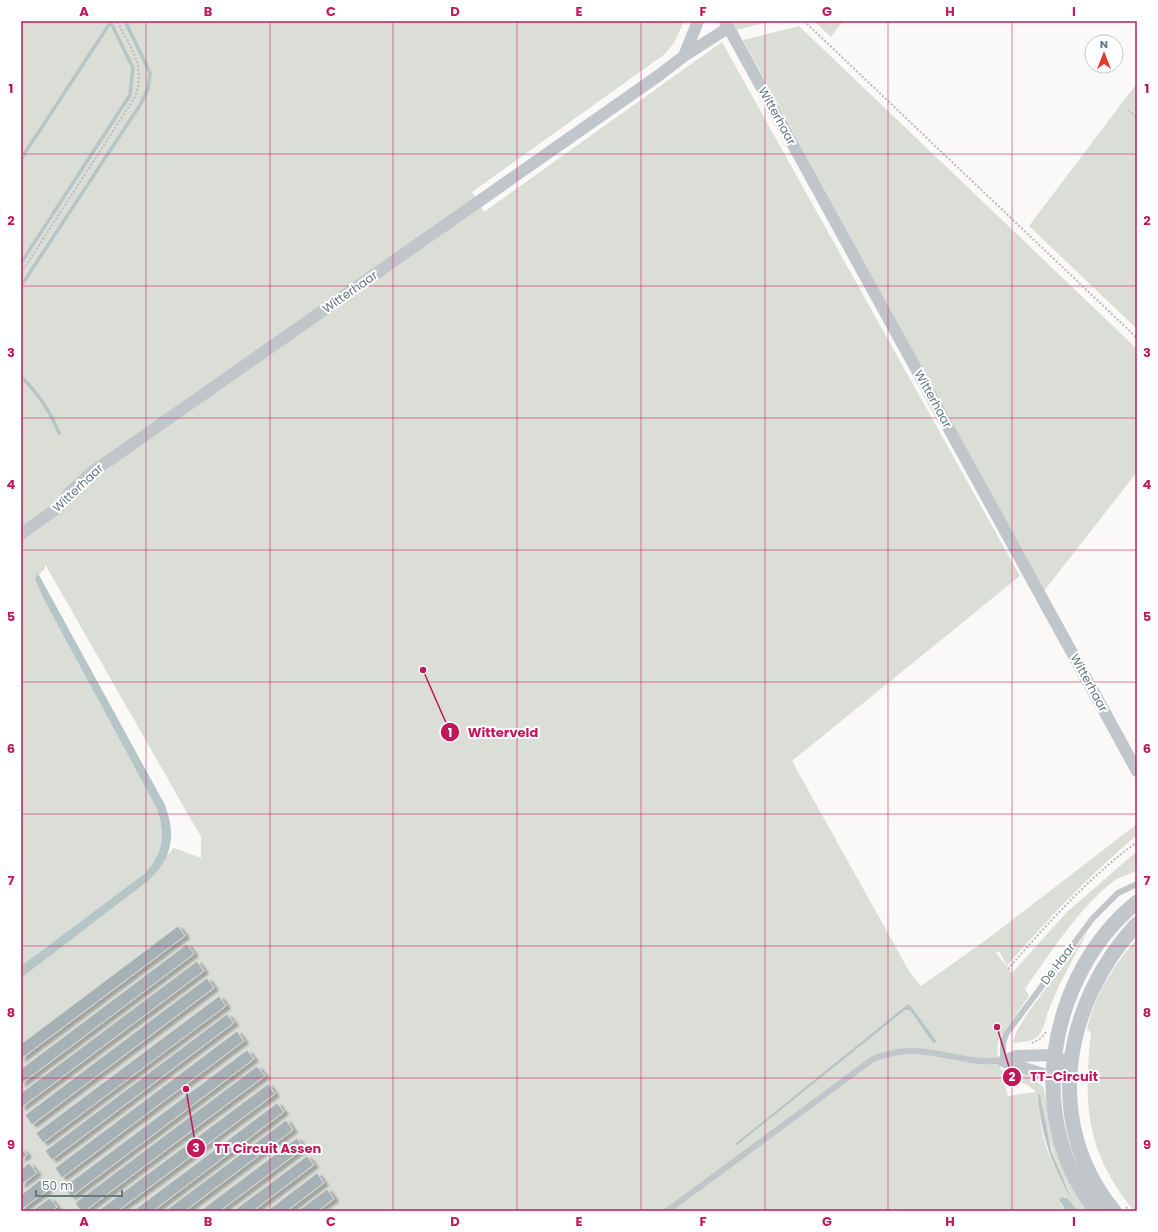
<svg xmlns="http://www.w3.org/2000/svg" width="1158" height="1232" viewBox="0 0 1158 1232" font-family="Poppins,sans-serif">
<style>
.green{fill:#dbded7;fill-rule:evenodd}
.water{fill:#b6c6c7}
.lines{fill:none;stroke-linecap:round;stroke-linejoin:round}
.stream{stroke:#b6c6c7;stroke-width:3.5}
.building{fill:#a5b1b5;stroke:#dbdbd9;filter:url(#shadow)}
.path{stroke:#b9bdbf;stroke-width:2;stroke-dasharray:2 2;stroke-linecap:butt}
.service{stroke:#c0c6c9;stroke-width:6}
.minor{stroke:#c0c6c9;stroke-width:12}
.tertiary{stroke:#c0c6c9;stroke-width:15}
.grid{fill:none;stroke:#c2185b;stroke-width:1;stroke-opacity:0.55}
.labels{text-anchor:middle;stroke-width:4;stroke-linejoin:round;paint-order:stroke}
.street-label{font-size:12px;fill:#657a82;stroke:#fff}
.leader{fill:none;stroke:#c2185b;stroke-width:1.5}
.callout-dot{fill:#c2185b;stroke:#fff;stroke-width:1.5}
.mark-label{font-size:12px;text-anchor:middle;font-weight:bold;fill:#fff}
.callout-label{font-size:13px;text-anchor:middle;font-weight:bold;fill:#c2185b;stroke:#fff;stroke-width:4;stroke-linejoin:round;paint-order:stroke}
.neatline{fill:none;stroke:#c2185b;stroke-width:1.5}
.grid-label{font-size:13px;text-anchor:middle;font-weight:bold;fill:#c2185b}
</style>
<defs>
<filter id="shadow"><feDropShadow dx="4.5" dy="2.5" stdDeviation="1" flood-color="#0004"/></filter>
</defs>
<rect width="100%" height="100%" fill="#faf9f7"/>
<path class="green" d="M 21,21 L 684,21 L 674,43 L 665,54 L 472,192 L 484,212 L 722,42 L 1020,576 L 792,761 L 909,971 L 921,986 L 986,940 L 1137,824 L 1137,835 C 1089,876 1048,918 1007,966 L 999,951 L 996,953 L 1012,973 L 1067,912 L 1137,851 L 1137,871 C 1130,874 1121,876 1114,881 C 1082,904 1048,956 1025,989 L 1029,996 L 1000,1037 C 995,1049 998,1058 1001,1070 L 1031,1076 L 1044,1088 L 1052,1135 L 1069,1180 L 1088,1211 L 1078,1211 L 1064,1197 L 1060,1203 L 1066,1211 L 21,1211 L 21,967 L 152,871 L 174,848 L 201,858 L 201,837 L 45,564 L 45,568 L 39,575 L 37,574 L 35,579 L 42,596 L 157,809 C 166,835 163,854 144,874 L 21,966 L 21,539 L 28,534 L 21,523 ZM 1003,1077 C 1014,1079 1028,1083 1036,1092 L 1008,1096 ZM 1042,1099 C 1045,1135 1056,1166 1073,1198 C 1055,1169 1034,1134 1042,1099 Z
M 732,21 L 772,21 L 737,30 Z
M 814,21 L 843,21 L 831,37 Z
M 799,26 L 1137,349 L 1137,472 L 1044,591 L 743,40 Z
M 1137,83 L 1137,329 L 1029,226 Z
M 1088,931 C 1074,958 1058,984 1048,1012 C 1045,1020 1044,1031 1037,1037 C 1031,1042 1021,1042 1013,1043 L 1016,1032 L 1029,1011 Z
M 1137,939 L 1137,1211 L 1134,1211 C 1086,1152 1083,1105 1091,1033 L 1087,1029 C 1094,996 1114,964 1137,939 Z"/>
<path class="water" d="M 37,574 L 39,575 L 165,805 C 176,835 173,857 149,880 L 21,978 L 21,966 L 144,874 C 163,854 166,835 157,809 L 42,596 L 35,579 Z
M 907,1005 L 910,1005 L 937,1042 L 933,1043 L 910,1010 L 905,1010 L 737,1145 L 735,1144 Z
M 1040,1094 L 1051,1150 L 1072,1199 C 1051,1164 1041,1135 1038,1095 Z
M 1062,1197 L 1068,1199 L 1078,1211 L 1066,1211 L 1059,1200 Z"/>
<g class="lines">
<path class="stream" d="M 21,159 L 110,23
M 21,263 L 130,95 L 133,68 L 111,23
M 21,286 L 140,105 L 148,89 L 150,73 L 125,21
M 21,377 C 37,391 51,413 59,433"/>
</g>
<path class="building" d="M 178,926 L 185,936 L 21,1059 L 21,1044 Z
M 187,944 L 194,954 L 21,1084 L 21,1069 Z
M 197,961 L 204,971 L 21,1108 L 21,1093 Z
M 207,978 L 214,988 L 32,1125 L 25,1115 Z
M 219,996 L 226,1006 L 43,1143 L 36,1133 Z
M 227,1014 L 234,1023 L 52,1160 L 45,1151 Z
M 237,1031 L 244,1041 L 62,1178 L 55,1168 Z
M 247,1050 L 254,1059 L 71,1197 L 64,1187 Z
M 257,1066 L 265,1076 L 85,1211 L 81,1211 L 75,1203 Z
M 268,1084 L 275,1094 L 118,1211 L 98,1211 Z
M 277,1103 L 284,1112 L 153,1211 L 133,1211 Z
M 286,1120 L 293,1130 L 185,1211 L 165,1211 Z
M 297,1138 L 304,1148 L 220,1211 L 200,1211 Z
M 21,1148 L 27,1155 L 21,1159 Z
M 307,1156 L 314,1165 L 253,1211 L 233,1211 Z
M 29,1163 L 37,1173 L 21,1185 L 21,1170 Z
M 317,1173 L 324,1183 L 287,1211 L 267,1211 Z
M 40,1180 L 48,1190 L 21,1210 L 21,1195 Z
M 327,1189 L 334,1199 L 318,1211 L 298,1211 Z
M 50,1198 L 57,1207 L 52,1211 L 32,1211 Z"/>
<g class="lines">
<path class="path" d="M 804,21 L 1137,338
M 1128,110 L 1137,117
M 21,273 L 135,97 C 146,65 131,49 117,21
M 1008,969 C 1046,925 1090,876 1137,842
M 1032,1043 L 1041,1038 L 1046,1032
M 1126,1207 L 1129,1211"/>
<path class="service" d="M 667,1211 L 873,1059 C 914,1043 931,1054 972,1060 C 982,1062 993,1061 1003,1061 L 1003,1043 L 1006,1034 L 1093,918 L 1118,893 L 1137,884"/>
<path class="minor" d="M 725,21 L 1137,771
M 684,56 L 728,28
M 21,534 L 60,506 L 69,493 L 91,473 L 658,76 L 684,56 L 698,21
M 1054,1055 L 1071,1065 L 1052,1077 L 1003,1061 L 1016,1056 Z"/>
<path class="tertiary" d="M 1097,1211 C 1022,1120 1048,974 1137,902
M 1114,1211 C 1042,1124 1063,1003 1137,924"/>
</g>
<path class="grid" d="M 146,21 L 146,1211M 270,21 L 270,1211M 393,21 L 393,1211M 517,21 L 517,1211M 641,21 L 641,1211M 765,21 L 765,1211M 888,21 L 888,1211M 1012,21 L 1012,1211M 21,154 L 1137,154M 21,286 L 1137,286M 21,418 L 1137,418M 21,550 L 1137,550M 21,682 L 1137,682M 21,814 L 1137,814M 21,946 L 1137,946M 21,1078 L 1137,1078"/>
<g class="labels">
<g class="street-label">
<text transform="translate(777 116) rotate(61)" y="4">Witterhaar</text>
<text transform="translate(350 292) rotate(-35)" y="4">Witterhaar</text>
<text transform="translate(933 399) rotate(61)" y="4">Witterhaar</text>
<text transform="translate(78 488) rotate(-43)" y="4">Witterhaar</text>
<text transform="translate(1089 683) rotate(61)" y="4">Witterhaar</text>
<text transform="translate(1058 964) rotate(-53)" y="4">De Haar</text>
</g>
</g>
<path class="leader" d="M423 670L450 732M997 1027L1012 1077M186 1089L196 1148"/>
<g class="callout-dot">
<circle cx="423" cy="670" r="4"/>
<circle cx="997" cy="1027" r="4"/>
<circle cx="186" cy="1089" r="4"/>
<circle cx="450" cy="732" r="10"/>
<circle cx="1012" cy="1077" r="10"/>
<circle cx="196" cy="1148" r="10"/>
</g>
<g class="mark-label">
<text x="450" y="737">1</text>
<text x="1012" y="1081">2</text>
<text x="196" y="1152">3</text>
</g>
<g class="callout-label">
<text x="503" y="737">Witterveld</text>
<text x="1064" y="1081">TT-Circuit</text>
<text x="268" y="1153">TT Circuit Assen</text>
</g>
<rect width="1158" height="1232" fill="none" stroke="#ffffff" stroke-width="44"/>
<g transform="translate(1104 54)"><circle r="19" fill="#ffffff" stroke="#c1cacd"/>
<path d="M0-3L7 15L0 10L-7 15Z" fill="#e03c31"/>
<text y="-6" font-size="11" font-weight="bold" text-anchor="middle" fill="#657a82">N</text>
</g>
<path d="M36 1190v6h86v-6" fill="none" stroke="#657a82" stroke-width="2"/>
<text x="42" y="1190" font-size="12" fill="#657a82" stroke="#ffffff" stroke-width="3" paint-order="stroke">50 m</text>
<rect x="22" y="22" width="1114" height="1188" class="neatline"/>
<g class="grid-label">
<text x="84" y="16">A</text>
<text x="208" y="16">B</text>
<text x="331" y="16">C</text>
<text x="455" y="16">D</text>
<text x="579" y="16">E</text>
<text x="703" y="16">F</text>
<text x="827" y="16">G</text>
<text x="950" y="16">H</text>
<text x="1074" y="16">I</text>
<text x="11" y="93">1</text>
<text x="1147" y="93">1</text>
<text x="11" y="225">2</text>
<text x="1147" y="225">2</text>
<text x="11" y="357">3</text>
<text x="1147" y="357">3</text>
<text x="11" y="489">4</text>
<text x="1147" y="489">4</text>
<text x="11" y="621">5</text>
<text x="1147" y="621">5</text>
<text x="11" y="753">6</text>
<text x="1147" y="753">6</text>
<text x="11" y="885">7</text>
<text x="1147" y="885">7</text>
<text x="11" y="1017">8</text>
<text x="1147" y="1017">8</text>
<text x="11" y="1149">9</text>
<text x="1147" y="1149">9</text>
<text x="84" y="1226">A</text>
<text x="208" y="1226">B</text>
<text x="331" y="1226">C</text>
<text x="455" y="1226">D</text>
<text x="579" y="1226">E</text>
<text x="703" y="1226">F</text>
<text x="827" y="1226">G</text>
<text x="950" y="1226">H</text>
<text x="1074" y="1226">I</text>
</g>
</svg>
